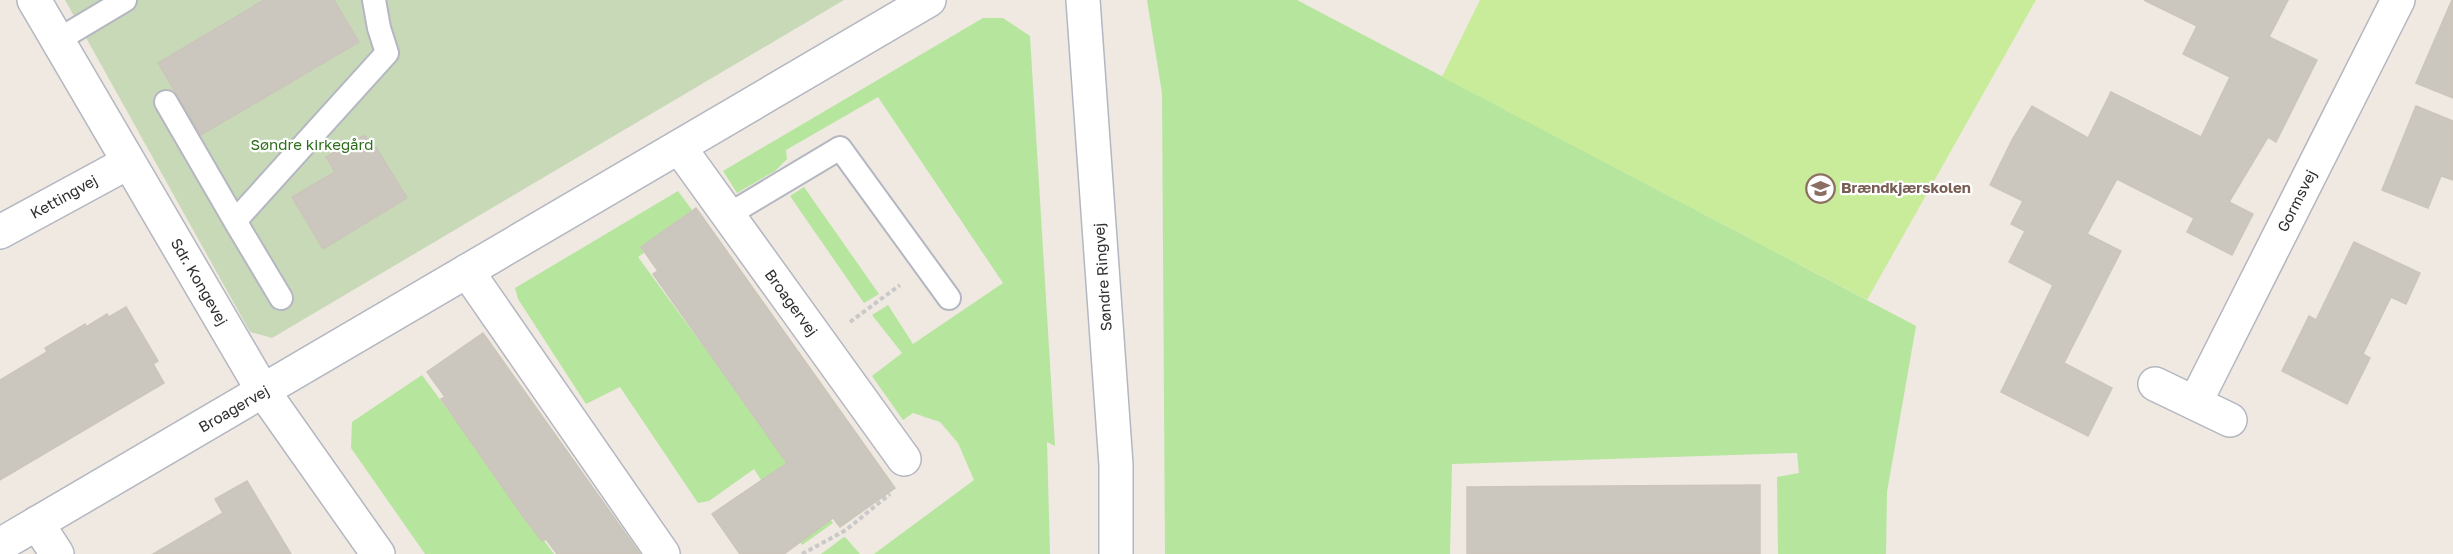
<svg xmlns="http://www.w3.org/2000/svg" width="2453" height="554" viewBox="0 0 2453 554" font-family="'Golos Text',sans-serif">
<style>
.green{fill:#b6e59e}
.cemetery{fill:#c8d9b8}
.pitch{fill:#c9ec9a}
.building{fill:#cbc7bf;stroke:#cbc5ba;stroke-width:1.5}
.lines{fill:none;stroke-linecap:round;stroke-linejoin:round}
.lane-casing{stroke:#b4b7c1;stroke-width:26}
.street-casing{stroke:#b4b7c1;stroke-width:36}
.secondary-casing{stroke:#b4b7c1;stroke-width:36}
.path{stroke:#c9c9c9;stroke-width:4;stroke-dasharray:4.5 3;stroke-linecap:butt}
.lane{stroke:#fff;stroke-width:22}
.street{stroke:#fff;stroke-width:33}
.secondary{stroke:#fff;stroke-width:33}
.labels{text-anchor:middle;stroke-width:4.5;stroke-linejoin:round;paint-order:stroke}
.park-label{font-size:15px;fill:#2c6e1b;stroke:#fff}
.education-label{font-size:15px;font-weight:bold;fill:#785e54;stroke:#fff;text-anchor:start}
.street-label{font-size:15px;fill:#2e2e2e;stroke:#fff}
</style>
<rect width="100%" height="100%" fill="#efe9e1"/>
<path class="green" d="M 1147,0 L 1297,0 L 1916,326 L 1887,492 L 1886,554 L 1778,554 L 1777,477 L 1799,473 L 1797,453 L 1452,464 L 1450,554 L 1165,554 L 1162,93 Z
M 983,18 L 1003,18 L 1030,36 L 1055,446 L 1047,442 L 1050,554 L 874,554 L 974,480 L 958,443 L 940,422 L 913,413 L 903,420 L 872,376 L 902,353 L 872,315 L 888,305 L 913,344 L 1003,283 L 878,97 L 786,150 L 787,159 L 775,171 L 737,193 L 723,171 Z
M 804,187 L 879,294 L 864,303 L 790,196 Z
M 678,191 L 692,210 L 641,247 L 644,253 L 638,257 L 833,523 L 802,545 L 754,469 L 709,501 L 698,503 L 620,387 L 586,404 L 518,299 L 515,288 Z
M 422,375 L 554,554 L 425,554 L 351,448 L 352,422 Z
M 845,537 L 860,554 L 821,554 L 844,537 Z"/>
<path class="cemetery" d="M 65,0 L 844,0 L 272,338 L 250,332 Z"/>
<path class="pitch" d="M 1480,0 L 2036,0 L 1867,300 L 1442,77 Z"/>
<path class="building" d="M 264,0 L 334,0 L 359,42 L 201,135 L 158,63 Z
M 2144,0 L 2288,0 L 2269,37 L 2317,60 L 2276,142 L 2268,137 L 2229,202 L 2253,214 L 2232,255 L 2187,232 L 2194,218 L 2117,179 L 2087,234 L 2121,251 L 2064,363 L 2112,388 L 2088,436 L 2001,392 L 2053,285 L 2009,262 L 2025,231 L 2011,224 L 2023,201 L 1990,185 L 2012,140 L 2032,106 L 2088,138 L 2111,92 L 2201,137 L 2230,77 L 2183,54 L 2197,26 Z
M 2452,0 L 2453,0 L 2453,98 L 2416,83 Z
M 2416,106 L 2453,121 L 2453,180 L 2441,176 L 2428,208 L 2382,190 Z
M 365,135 L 373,149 L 376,147 L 407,198 L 323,249 L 292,197 L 335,172 L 326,157 Z
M 696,208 L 895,488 L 840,527 L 833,518 L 784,554 L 740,554 L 712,514 L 787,463 L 653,274 L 658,271 L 641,247 Z
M 2354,242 L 2420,273 L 2406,304 L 2391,297 L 2363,354 L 2370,358 L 2347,404 L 2282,371 L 2309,316 L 2316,320 Z
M 126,307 L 158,361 L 153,364 L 164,383 L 0,480 L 0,380 L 47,352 L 45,348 L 85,324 L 86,327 L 107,314 L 109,317 Z
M 483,333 L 635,547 L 640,554 L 557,554 L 546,539 L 542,541 L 522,515 L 441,399 L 445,397 L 427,372 Z
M 247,481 L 291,554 L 153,554 L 223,513 L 215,499 Z
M 1760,485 L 1760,554 L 1467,554 L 1467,487 Z"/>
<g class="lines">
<defs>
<path id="lane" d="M 58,40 L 125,0
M 166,102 L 235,221
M 728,215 L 840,148 L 949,298
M 281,298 L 235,221 L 387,53 L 379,28 L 374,0"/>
<path id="street" d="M 34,0 L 263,391 L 378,554
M 679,147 L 904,459
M 0,232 L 129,162
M 467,271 L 663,554
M 2155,384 L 2230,420
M 2195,403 L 2398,0
M 37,523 L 57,554"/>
<path id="secondary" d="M 1083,0 L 1116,465 L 1116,554
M 0,545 L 929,0"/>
</defs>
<use href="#lane" class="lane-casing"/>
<use href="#street" class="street-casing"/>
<use href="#secondary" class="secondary-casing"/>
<path class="path" d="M 850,322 L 900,285
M 802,554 L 846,530 L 890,494"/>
<use href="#lane" class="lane"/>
<use href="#street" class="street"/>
<use href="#secondary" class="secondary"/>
</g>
<defs>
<symbol id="school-ring" viewBox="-11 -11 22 22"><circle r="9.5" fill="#fff" stroke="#8d6e63" stroke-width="1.5"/><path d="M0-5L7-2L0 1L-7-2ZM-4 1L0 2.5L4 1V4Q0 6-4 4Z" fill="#8d6e63"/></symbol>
</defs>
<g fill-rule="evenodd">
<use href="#school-ring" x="1804" y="172" width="33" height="33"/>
</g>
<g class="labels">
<g class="park-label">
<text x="312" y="150">Søndre kirkegård</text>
</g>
<g class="education-label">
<text x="1841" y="193">Brændkjærskolen</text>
</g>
<g class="street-label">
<text transform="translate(64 197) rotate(-29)" y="5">Kettingvej</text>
<text transform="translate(2297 201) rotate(-63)" y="5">Gormsvej</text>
<text transform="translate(1103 277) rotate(-94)" y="5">Søndre Ringvej</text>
<text transform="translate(199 282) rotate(60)" y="5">Sdr. Kongevej</text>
<text transform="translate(791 303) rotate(54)" y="5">Broagervej</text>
<text transform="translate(234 409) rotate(-30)" y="5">Broagervej</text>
</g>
</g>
</svg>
